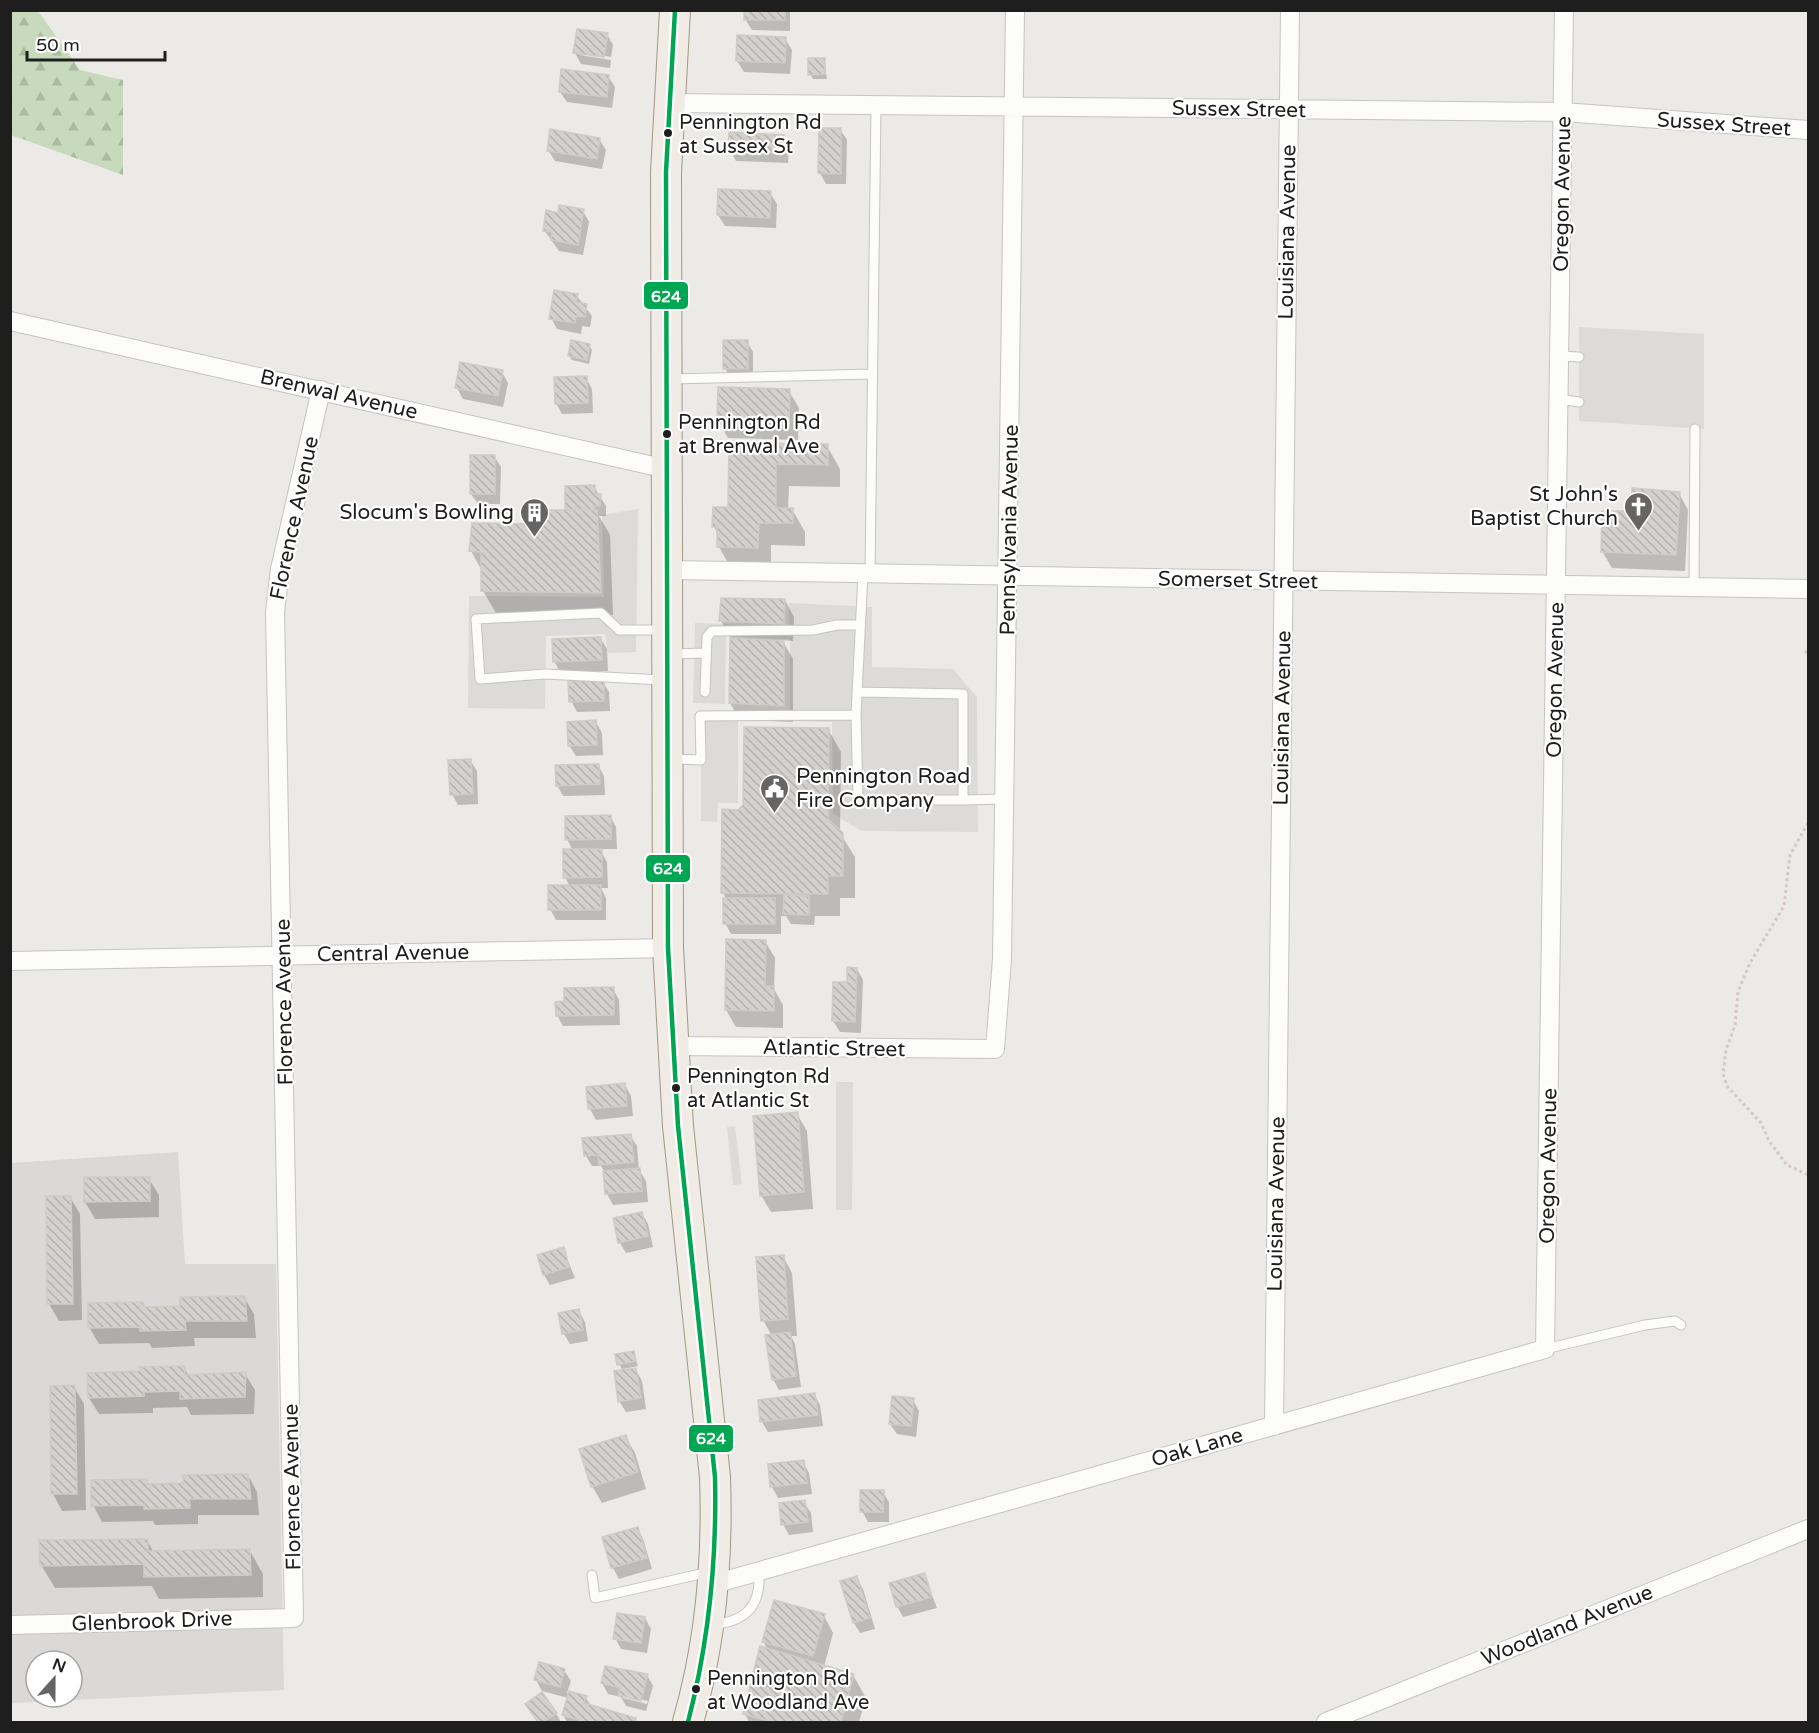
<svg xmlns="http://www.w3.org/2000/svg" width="1819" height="1733" viewBox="0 0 1819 1733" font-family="'Varela Round',sans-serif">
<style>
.residential{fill:#dbd9d7;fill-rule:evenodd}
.forest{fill:url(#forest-firs)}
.parking{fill:#dcdbda}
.shadow{fill:#0003;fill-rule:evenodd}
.building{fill:url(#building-back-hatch);stroke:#cfccc7;stroke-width:1.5}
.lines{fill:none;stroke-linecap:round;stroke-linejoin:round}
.service-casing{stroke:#c5c4c2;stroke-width:11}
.minor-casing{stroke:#c5c4c2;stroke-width:20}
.primary-casing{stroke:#a29883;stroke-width:32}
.path{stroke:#d5c9c7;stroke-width:3;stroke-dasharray:3 3;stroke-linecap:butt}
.service{stroke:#fcfcfb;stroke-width:9}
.minor{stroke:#fcfcfb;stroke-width:18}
.primary{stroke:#f0ebe4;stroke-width:30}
.bus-1-casing{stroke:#fff;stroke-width:9}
.bus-1{stroke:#00a651;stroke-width:4.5}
.bus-dot{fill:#1e1e1e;stroke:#fff;stroke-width:2}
.labels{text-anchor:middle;stroke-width:4.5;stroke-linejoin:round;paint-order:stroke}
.bus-label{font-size:20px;fill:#1e1e1e;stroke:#fff;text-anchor:start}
.street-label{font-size:21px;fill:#1e1e1e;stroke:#fff}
.poi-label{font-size:21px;fill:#1e1e1e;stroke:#fff;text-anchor:end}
.line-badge{stroke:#fff;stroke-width:2}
.badge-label{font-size:16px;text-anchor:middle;font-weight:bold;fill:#fff}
</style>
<defs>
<pattern id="forest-firs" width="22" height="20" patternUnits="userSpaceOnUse" patternTransform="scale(1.5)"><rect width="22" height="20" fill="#c7dabc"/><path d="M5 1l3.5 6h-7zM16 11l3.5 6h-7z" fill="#aabba1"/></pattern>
<pattern id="building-back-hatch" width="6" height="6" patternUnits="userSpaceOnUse" patternTransform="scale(1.5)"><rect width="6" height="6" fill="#d3d0cd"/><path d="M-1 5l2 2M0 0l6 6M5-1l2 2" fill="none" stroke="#b5b2b0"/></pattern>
</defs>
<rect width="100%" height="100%" fill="#eceae6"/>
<path class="residential" d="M 178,1152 L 185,1264 L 276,1264 L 284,1690 L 11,1703 L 10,1163 ZM 36,1661 L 72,1661 L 72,1697 L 36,1697 Z"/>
<path class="forest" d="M 10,11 L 38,11 L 80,70 L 123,80 L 123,175 L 11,135 Z"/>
<path class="parking" d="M 1579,327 L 1704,334 L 1704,429 L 1579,421 Z
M 638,509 L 636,652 L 608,653 L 605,634 L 546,636 L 545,709 L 468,708 L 469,596 L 604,597 L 602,515 Z
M 789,603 L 872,607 L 872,667 L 953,669 L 977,697 L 978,832 L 862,831 L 833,814 L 832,722 L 738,720 L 738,803 L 718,803 L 717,822 L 701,821 L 701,711 L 790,713 L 790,639 L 726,636 L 725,704 L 693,703 L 695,623 L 789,626 Z
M 836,1082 L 853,1082 L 852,1210 L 836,1210 Z
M 735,1126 L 742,1184 L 733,1185 L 727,1127 Z"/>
<path class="shadow" d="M 745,10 L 790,10 L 790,31 L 752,30 L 745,19 Z
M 607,34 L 613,45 L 611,57 L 580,52 L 580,55 L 611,60 L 610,68 L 581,64 L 575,53 Z
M 785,39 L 792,50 L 790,74 L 744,72 L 737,61 Z
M 824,60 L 827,79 L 813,79 L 810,74 Z
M 608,76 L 615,87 L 612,108 L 567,102 L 560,92 Z
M 840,129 L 847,140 L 846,184 L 826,184 L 820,173 Z
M 783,136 L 789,147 L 788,163 L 736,161 L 730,150 Z
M 599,139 L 606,150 L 602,169 L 555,161 L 548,150 Z
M 770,193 L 777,204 L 776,228 L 725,226 L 718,215 Z
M 583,211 L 589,222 L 583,255 L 559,251 L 544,230 L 559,214 Z
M 577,296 L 592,316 L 590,327 L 582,326 L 581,334 L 557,329 L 551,318 Z
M 747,342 L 753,352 L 753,379 L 731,379 L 725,368 Z
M 589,345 L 592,350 L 589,364 L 572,360 L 569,355 Z
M 502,372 L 508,383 L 503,407 L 463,399 L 457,388 Z
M 586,378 L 592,389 L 593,413 L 562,414 L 556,403 Z
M 789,391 L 799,408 L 798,440 L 728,438 L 718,421 Z
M 730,444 L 827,446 L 840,469 L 840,487 L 789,486 L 788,509 L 792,509 L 805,532 L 805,546 L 771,545 L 771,570 L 732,570 L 719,547 L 719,535 L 714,527 L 729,509 Z
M 494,456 L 501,467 L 500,504 L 478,504 L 471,494 Z
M 594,487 L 606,506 L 606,516 L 599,516 L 610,535 L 613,615 L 496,613 L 483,591 L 482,571 L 471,551 L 544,526 L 567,512 Z
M 1679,493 L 1688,510 L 1685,571 L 1612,568 L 1602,551 Z
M 785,600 L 794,617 L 793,641 L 782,640 L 793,659 L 793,722 L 740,720 L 730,703 L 731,638 L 721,621 Z
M 601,639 L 607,649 L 608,671 L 560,672 L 554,661 Z
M 603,682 L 609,692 L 610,711 L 577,712 L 571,701 Z
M 596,722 L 602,733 L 603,755 L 576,756 L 569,745 Z
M 828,729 L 841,752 L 840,833 L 855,857 L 855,898 L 840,898 L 840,916 L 815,916 L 814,925 L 791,924 L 786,916 L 781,916 L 781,934 L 731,934 L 725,923 L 727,900 L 723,893 L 739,811 Z
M 470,760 L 477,771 L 478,804 L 458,805 L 452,794 Z
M 598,765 L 604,776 L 605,795 L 563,796 L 557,785 Z
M 610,816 L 616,827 L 617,849 L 600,849 L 607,862 L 608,888 L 601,888 L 606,898 L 606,920 L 556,920 L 550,909 L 570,887 L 565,877 L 573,851 L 567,839 Z
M 765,941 L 775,958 L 774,989 L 783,1005 L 783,1028 L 736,1027 L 726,1010 Z
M 857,969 L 863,980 L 861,1033 L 840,1032 L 833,1021 Z
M 613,989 L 619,1000 L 620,1025 L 563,1026 L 557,1015 Z
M 625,1085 L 631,1096 L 633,1116 L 596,1120 L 590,1109 L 588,1089 Z
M 797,1114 L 807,1131 L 813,1209 L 771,1212 L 761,1195 Z
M 630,1135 L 637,1146 L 639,1170 L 646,1181 L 648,1202 L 613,1205 L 607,1194 L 604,1171 L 601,1166 L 592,1166 L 586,1156 Z
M 149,1179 L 159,1195 L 159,1217 L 95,1219 L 85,1202 Z
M 70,1197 L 80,1214 L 82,1320 L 59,1321 L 49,1304 Z
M 642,1213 L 648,1224 L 653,1247 L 626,1253 L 620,1243 Z
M 563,1249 L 575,1278 L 550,1285 L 544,1275 Z
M 783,1256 L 792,1273 L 797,1336 L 791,1336 L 795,1344 L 801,1387 L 779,1390 L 773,1379 L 772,1336 L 763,1320 Z
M 244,1297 L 254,1314 L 256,1338 L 194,1338 L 195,1346 L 152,1348 L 149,1343 L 99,1344 L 89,1327 L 142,1304 L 145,1308 L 181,1307 Z
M 579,1311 L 585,1322 L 588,1341 L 570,1344 L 564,1334 Z
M 633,1352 L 638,1366 L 623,1369 L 624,1371 L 636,1370 L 642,1381 L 646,1409 L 626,1412 L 619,1401 L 623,1371 L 619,1364 Z
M 184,1368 L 189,1376 L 245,1374 L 255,1390 L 254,1414 L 191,1415 L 187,1407 L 153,1408 L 153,1413 L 99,1414 L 89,1398 L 140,1373 Z
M 74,1387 L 84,1404 L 86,1510 L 62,1511 L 53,1494 Z
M 814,1394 L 820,1405 L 823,1426 L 768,1432 L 762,1422 Z
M 913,1400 L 919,1411 L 916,1437 L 897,1434 L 890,1424 Z
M 625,1436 L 635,1453 L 646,1489 L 602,1503 L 592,1486 Z
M 803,1462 L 809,1473 L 812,1494 L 778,1498 L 772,1487 Z
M 248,1475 L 257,1492 L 259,1515 L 198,1515 L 198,1524 L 155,1525 L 153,1521 L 102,1522 L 93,1505 L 146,1481 L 149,1486 L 185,1485 Z
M 883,1492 L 889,1502 L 889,1522 L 868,1522 L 862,1511 Z
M 804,1502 L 811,1513 L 813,1532 L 789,1535 L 783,1524 Z
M 637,1528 L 643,1539 L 652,1569 L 619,1579 L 613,1568 L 604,1538 Z
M 147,1540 L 154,1553 L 250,1551 L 263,1574 L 263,1597 L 159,1599 L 152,1586 L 55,1588 L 41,1565 Z
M 10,1563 L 12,1567 L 12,1590 L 10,1590 Z
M 924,1574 L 937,1608 L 903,1617 L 897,1606 Z
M 857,1578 L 863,1589 L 875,1629 L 860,1633 L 854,1623 Z
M 824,1616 L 833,1633 L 824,1667 L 853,1675 L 866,1698 L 859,1722 L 749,1722 L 745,1714 L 768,1650 L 763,1641 Z
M 645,1618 L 651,1629 L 647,1653 L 621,1649 L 615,1638 Z
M 564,1670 L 571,1681 L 567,1693 L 586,1698 L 591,1706 L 635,1719 L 637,1722 L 567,1722 L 563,1715 L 568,1698 L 542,1691 L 536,1680 Z
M 647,1675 L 653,1686 L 646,1711 L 626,1706 L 621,1697 L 608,1694 L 602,1683 ZM 623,1695 L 648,1701 L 647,1704 L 623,1698 Z
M 556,1713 L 561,1722 L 538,1722 L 533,1715 Z"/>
<path class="building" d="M 744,10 L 785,10 L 785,20 L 744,20 Z
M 577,29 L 608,33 L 604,57 L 573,53 Z
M 737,35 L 786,37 L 785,63 L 736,61 Z
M 808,58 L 825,58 L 825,74 L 808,75 Z
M 561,69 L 609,75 L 607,97 L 559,92 Z
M 819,128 L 841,128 L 841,174 L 818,173 Z
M 550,129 L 600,138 L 597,159 L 547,151 Z
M 729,132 L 784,135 L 783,153 L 728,151 Z
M 718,189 L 771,191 L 770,218 L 717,215 Z
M 559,205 L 584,209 L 578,245 L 551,240 L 552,232 L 543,231 L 546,210 L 558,213 Z
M 554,290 L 578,294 L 576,302 L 587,304 L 585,317 L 576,316 L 575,323 L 549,319 Z
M 571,340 L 590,344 L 587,360 L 568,356 Z
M 723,340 L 748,340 L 748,369 L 723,369 Z
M 460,362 L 503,370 L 498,396 L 455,388 Z
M 587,376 L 588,403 L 555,404 L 554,377 Z
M 718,387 L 790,389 L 789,424 L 717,421 Z
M 729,443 L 828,444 L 828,465 L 776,464 L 776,508 L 793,508 L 793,523 L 759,523 L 758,548 L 717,547 L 717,527 L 712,527 L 713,507 L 728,507 Z
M 470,455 L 495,455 L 495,494 L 470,494 Z
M 595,485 L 595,494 L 601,494 L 600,506 L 594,506 L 594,510 L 565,510 L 565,486 Z
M 1632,488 L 1680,492 L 1676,555 L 1601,552 L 1602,511 L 1631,511 Z
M 544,510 L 597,510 L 601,593 L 481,591 L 481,552 L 469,551 L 472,523 L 543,524 Z
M 721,598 L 785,599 L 784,624 L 719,621 Z
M 601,637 L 602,660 L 553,662 L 552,639 Z
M 730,638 L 784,641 L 784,706 L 729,703 Z
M 604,680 L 604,701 L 569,702 L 568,681 Z
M 596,720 L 597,745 L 568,746 L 567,722 Z
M 744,727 L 829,728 L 828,819 L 843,833 L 843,876 L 828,876 L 828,894 L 721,893 L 722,809 L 738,810 L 743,805 Z
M 471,759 L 473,794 L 450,795 L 448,760 Z
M 599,764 L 600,784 L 556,786 L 555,765 Z
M 611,815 L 611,839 L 565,840 L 565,816 Z
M 563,849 L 602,849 L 602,877 L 563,878 Z
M 548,885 L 601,885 L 601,910 L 548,910 Z
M 784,895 L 809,896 L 809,915 L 783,914 Z
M 723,898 L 775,898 L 775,924 L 723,924 Z
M 726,939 L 766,940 L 765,986 L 774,986 L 774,1011 L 725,1010 Z
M 847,967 L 857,968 L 855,1022 L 832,1021 L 833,982 L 847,982 Z
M 614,987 L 614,1015 L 556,1016 L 555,1002 L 564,1001 L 564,988 Z
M 625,1083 L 627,1106 L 588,1109 L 586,1087 Z
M 798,1112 L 804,1192 L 760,1196 L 753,1116 Z
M 631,1134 L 634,1162 L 599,1165 L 598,1155 L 584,1156 L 582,1138 Z
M 640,1168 L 642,1191 L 605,1194 L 603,1171 Z
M 84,1177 L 150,1177 L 150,1201 L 84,1202 Z
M 46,1196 L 71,1196 L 73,1304 L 47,1304 Z
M 642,1212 L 648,1236 L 618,1243 L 613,1218 Z
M 564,1247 L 569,1267 L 543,1275 L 537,1255 Z
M 784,1255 L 788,1319 L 761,1321 L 756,1257 Z
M 245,1296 L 247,1321 L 185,1321 L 186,1330 L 140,1331 L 140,1327 L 88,1328 L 88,1303 L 143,1302 L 144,1307 L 180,1306 L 180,1297 Z
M 579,1309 L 583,1330 L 562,1334 L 558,1313 Z
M 790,1332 L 796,1376 L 772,1380 L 765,1335 Z
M 634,1351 L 636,1361 L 617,1365 L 615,1354 Z
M 185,1366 L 185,1375 L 246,1372 L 245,1397 L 180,1399 L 180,1391 L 144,1392 L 144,1396 L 88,1398 L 87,1373 L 139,1371 L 139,1367 Z
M 636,1368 L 641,1398 L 618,1402 L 614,1371 Z
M 75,1385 L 77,1494 L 51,1494 L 50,1386 Z
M 815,1393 L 818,1415 L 760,1422 L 758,1400 Z
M 892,1396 L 914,1398 L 911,1426 L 889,1424 Z
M 626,1435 L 638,1472 L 591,1487 L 579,1449 Z
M 804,1460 L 807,1483 L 770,1487 L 768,1464 Z
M 248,1474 L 251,1499 L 189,1499 L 190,1508 L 144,1509 L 144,1505 L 91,1506 L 91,1480 L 147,1479 L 147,1484 L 183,1483 L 183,1475 Z
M 860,1490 L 884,1490 L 883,1512 L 860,1512 Z
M 805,1500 L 808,1522 L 781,1525 L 779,1503 Z
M 638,1527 L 647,1558 L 611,1568 L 602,1537 Z
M 148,1539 L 148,1551 L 250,1549 L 251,1575 L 144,1577 L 144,1564 L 40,1566 L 39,1540 Z
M 925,1573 L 932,1597 L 896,1607 L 889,1583 Z
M 857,1576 L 870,1618 L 853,1623 L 840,1581 Z
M 774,1600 L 825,1614 L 813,1656 L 762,1642 Z
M 617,1613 L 645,1617 L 641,1643 L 613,1639 Z
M 760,1646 L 854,1674 L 841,1722 L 773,1722 L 743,1714 Z
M 539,1662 L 565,1669 L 560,1687 L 534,1680 Z
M 605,1666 L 648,1674 L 641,1701 L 618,1695 L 620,1688 L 601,1683 Z
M 569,1691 L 587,1696 L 584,1703 L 636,1718 L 635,1722 L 578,1722 L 579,1720 L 562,1715 Z
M 542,1692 L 557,1713 L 543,1722 L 538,1722 L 525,1704 Z"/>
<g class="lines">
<defs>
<path id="service" d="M 1560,356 L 1579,357
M 672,379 L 872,374
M 1559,399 L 1579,402
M 870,574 L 876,105
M 1694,587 L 1695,429
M 673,654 L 706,653
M 663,680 L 545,674 L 480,679 L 476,619 L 601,613 L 619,630 L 665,630
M 705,692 L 707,637 L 712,631 L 813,630 L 837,625 L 860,625
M 856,715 L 858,800 L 963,800 L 963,694 L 857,692
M 673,759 L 701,760 L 700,716 L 856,715 L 863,573
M 963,800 L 1005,799
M 1545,1349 L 1645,1325 L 1675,1321 L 1681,1325
M 592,1575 L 595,1598 L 709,1572
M 712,1625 C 746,1621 761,1607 759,1572"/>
<path id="minor" d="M 668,103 L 1563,112 L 1808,130
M 10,321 L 667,469
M 668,570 L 1808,589
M 10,961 L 668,948
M 672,1046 L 995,1049 L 1002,959 L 1015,10
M 1274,1426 L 1290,10
M 714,1584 L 1545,1349 L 1564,10
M 10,1625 L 294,1618 L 275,612 L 280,569 L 321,390
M 1326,1722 L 1808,1529"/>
<path id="primary" d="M 675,10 L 666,172 L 668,948 L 678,1126 L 715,1477 C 718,1560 711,1642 688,1722"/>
</defs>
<use href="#service" class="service-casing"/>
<use href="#minor" class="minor-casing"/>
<use href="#primary" class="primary-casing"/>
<path class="path" d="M 1805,651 L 1808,654
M 1808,823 L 1790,855 L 1784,906 L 1750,963 L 1738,992 L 1735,1025 L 1726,1050 L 1723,1074 L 1727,1086 L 1761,1123 L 1769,1141 L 1787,1165 L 1808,1175"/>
<use href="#service" class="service"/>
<use href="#minor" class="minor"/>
<use href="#primary" class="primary"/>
<defs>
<path id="bus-1" d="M 675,10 L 666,172 L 668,948 L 678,1126 L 715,1477 C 717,1561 709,1641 688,1722"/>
</defs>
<use href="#bus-1" class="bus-1-casing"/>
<use href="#bus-1" class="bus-1"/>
</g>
<defs>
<symbol id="church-pin" viewBox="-11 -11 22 30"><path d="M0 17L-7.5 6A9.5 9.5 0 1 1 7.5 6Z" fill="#666564" stroke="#fff"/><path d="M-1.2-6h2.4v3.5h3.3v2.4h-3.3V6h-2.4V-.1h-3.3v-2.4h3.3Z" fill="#fff"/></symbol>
<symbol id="building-pin" viewBox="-11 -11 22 30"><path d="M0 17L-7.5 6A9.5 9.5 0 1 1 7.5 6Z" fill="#666564" stroke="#fff"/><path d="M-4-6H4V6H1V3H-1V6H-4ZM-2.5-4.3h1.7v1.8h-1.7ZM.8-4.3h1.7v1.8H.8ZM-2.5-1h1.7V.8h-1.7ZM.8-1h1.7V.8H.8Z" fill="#fff"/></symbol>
<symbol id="civic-pin" viewBox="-11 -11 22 30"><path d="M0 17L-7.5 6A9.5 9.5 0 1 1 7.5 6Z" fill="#666564" stroke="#fff"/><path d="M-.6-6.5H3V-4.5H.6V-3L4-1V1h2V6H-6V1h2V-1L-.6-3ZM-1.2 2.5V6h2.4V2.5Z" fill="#fff"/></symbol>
</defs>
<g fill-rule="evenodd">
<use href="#church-pin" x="1622" y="490" width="33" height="45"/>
<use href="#building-pin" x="518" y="496" width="33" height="45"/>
<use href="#civic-pin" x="758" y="772" width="33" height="45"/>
</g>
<g class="bus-dot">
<circle cx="668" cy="133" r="5"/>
<circle cx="667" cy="434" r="5"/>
<circle cx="676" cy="1088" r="5"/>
<circle cx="696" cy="1689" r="5"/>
</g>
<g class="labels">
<g class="bus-label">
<text x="679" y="129">Pennington Rd<tspan x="679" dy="24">at Sussex St</tspan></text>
<text x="678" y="429">Pennington Rd<tspan x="678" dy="24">at Brenwal Ave</tspan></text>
<text x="687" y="1083">Pennington Rd<tspan x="687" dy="24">at Atlantic St</tspan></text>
<text x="707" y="1685">Pennington Rd<tspan x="707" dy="24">at Woodland Ave</tspan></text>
</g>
<g class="street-label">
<text transform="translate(1239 109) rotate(1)" y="7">Sussex Street</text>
<text transform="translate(1724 124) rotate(4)" y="7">Sussex Street</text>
<text transform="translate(1562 194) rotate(-89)" y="7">Oregon Avenue</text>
<text transform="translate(1287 232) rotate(-89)" y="7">Louisiana Avenue</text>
<text transform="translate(339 394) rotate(13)" y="7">Brenwal Avenue</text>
<text transform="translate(294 518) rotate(-78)" y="7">Florence Avenue</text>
<text transform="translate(1009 530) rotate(-89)" y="7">Pennsylvania Avenue</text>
<text transform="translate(1238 580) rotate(1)" y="7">Somerset Street</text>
<text transform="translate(1555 680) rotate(-89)" y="7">Oregon Avenue</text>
<text transform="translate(1282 718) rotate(-89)" y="7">Louisiana Avenue</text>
<text transform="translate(393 953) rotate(-1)" y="7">Central Avenue</text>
<text transform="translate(284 1002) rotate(-91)" y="7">Florence Avenue</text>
<text transform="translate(834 1048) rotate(1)" y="7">Atlantic Street</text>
<text transform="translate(1548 1166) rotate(-89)" y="7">Oregon Avenue</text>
<text transform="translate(1276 1204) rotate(-89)" y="7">Louisiana Avenue</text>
<text transform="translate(1197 1447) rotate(-16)" y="7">Oak Lane</text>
<text transform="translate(292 1487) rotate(-91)" y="7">Florence Avenue</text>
<text transform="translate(152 1621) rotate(-2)" y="7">Glenbrook Drive</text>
<text transform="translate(1567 1625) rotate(-22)" y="7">Woodland Avenue</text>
</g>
<g class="poi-label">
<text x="1618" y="501">St John's<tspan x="1618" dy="24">Baptist Church</tspan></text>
<text x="514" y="519">Slocum's Bowling</text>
<text x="796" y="783" text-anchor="start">Pennington Road<tspan x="796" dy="24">Fire Company</tspan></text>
</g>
</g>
<g class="line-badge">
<rect x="643" y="281" width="46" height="29" rx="6" fill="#00a651"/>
<rect x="645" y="854" width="46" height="29" rx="6" fill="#00a651"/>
<rect x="688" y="1424" width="46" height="29" rx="6" fill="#00a651"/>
</g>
<g class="badge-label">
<text x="666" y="302">624</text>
<text x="668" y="874">624</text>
<text x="711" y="1444">624</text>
</g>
<rect width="1819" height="1733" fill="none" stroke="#1e1e1e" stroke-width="24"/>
<g transform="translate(54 1679) rotate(21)"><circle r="28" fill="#ffffff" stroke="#a5a5a5" stroke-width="1.5"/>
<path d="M0-4.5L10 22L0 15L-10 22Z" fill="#666564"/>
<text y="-9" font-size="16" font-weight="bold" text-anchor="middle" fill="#1e1e1e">N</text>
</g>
<path d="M27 51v9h138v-9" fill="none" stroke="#1e1e1e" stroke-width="3"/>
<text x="36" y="51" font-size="18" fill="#1e1e1e" stroke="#ffffff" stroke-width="4.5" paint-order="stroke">50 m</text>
</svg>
